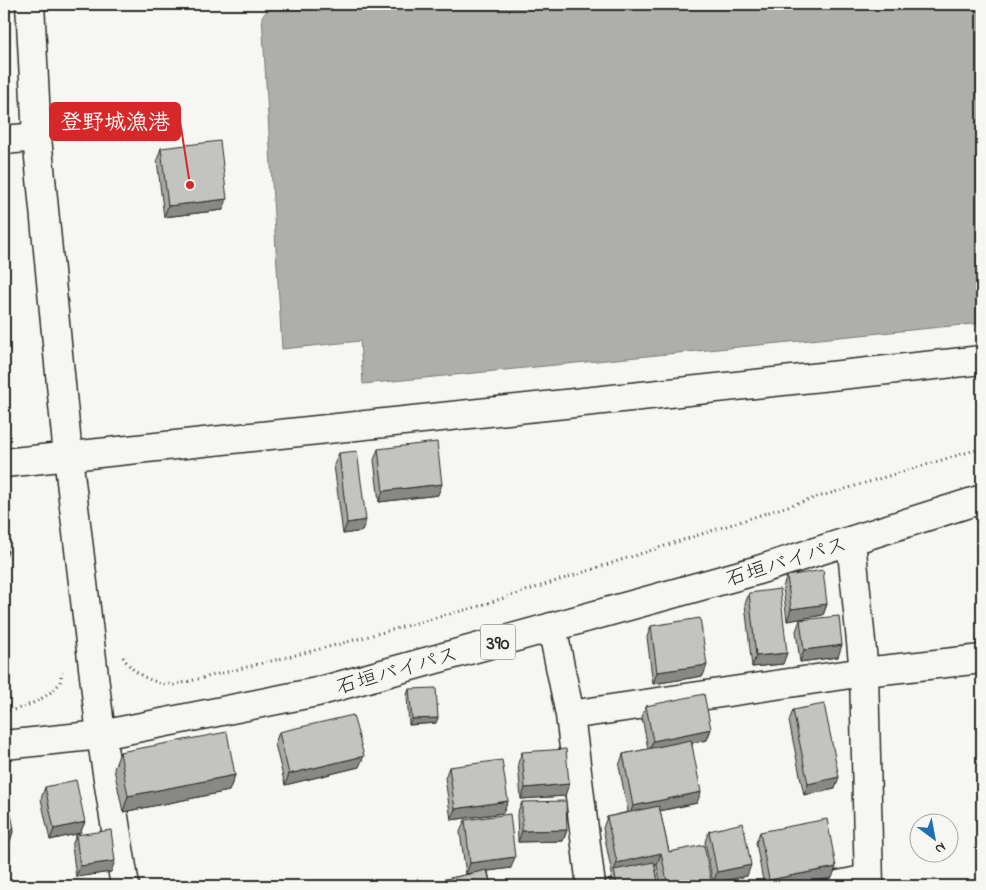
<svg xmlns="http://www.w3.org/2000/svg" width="986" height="890" viewBox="0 0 986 890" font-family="'Indie Flower','Klee One',sans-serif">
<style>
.water{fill:#aeaeab;stroke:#7a7a78}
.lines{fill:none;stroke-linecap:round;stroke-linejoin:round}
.minor-casing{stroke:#2b2b2b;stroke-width:31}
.tertiary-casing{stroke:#2b2b2b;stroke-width:31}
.trunk-casing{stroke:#2b2b2b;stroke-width:31}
.path{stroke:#2b2b2b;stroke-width:3;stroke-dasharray:1 4;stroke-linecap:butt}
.minor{stroke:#f6f6f2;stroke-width:28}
.tertiary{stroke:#f6f6f2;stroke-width:28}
.trunk{stroke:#f6f6f2;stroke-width:28}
.wall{fill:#a8a8a5;stroke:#2b2b2b}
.shaded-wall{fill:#888886;stroke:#2b2b2b}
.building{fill:#c3c3c0;stroke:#2b2b2b}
.labels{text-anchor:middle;stroke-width:4;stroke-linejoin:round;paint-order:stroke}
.shield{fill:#f6f6f2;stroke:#686867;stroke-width:1}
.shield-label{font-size:20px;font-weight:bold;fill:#2b2b2b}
.street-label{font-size:21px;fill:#2b2b2b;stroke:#f6f6f2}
.leader{fill:none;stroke:#d62828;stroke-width:2}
.callout-dot{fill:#d62828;stroke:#f6f6f2;stroke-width:2}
.callout{fill:#d62828;stroke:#d62828;stroke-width:2}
.callout-label{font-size:22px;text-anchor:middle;font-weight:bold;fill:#fff}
</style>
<rect width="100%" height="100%" fill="#f6f6f2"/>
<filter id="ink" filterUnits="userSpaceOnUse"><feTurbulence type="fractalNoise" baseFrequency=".02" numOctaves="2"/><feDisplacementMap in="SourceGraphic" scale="10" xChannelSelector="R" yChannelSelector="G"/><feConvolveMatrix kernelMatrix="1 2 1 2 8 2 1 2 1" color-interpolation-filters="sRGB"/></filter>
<g filter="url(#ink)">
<path class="water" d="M 274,4 L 982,4 L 982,323 L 363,384 L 360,341 L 282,349 L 262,16 Z"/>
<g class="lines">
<defs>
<path id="minor" d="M 30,4 L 37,137
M 4,463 L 982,360
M 851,541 L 864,672 L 869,886
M 552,627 L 570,715 L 591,886
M 570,715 L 864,672 L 982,659
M 101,735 L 125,886
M 834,886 L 868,879"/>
<path id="tertiary" d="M 4,140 L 37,137 L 68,456 L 101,735"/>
<path id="trunk" d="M 4,745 L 101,735 L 317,692 L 755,571 L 982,499"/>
</defs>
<use href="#minor" class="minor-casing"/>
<use href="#tertiary" class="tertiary-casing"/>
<use href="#trunk" class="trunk-casing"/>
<path class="path" d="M 123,657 C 135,676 153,683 174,685 L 332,646 L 476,607 L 788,506 L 982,448
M 4,711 C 20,711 50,697 59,684 C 61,681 61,676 62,672"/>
<use href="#minor" class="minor"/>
<use href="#tertiary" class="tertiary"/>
<use href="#trunk" class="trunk"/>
</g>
<path class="wall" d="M 161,148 L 223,210 L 164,217 L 157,160 Z
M 378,449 L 438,495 L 379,502 L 374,460 Z
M 339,453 L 362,531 L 343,534 L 334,465 Z
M 787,576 L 827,604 L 823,615 L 787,621 L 783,587 Z
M 749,593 L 783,664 L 752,667 L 745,604 Z
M 800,620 L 838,657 L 800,662 L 796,631 Z
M 651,626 L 703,676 L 653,684 L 647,637 Z
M 409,689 L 436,723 L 409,725 L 407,695 Z
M 646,706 L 711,729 L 707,740 L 692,743 L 697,803 L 660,811 L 669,852 L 712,886 L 661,886 L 657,865 L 655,865 L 659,886 L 611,886 L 610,881 L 612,874 L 603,828 L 607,817 L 628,812 L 619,766 L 623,754 L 648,749 L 642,717 Z
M 793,710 L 835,789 L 804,795 L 789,721 Z
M 279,732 L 359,767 L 285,785 L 275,744 Z
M 120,752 L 235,775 L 229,791 L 123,812 L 114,769 Z
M 522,752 L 565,796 L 521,799 L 518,763 Z
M 449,767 L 508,801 L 503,813 L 451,820 L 445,778 Z
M 45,787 L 85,822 L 80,833 L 50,840 L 41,799 Z
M 522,802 L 567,830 L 563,841 L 518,842 L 517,814 Z
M 465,820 L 511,868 L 488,871 L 491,886 L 432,886 L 433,882 L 473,873 L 466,874 L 460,832 Z
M 709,831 L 747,876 L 713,883 L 705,842 Z
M 760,832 L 832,878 L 790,886 L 764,886 L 756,843 Z
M 76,835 L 111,872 L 76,877 L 72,846 Z"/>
<path class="shaded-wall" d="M 227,199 L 223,210 L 164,217 L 168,206 Z
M 442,484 L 438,495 L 379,502 L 383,491 Z
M 366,520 L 362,531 L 343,534 L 347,523 Z
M 4,552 L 8,552 L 4,562 Z
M 827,604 L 823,615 L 787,621 L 791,609 Z
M 842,645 L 838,657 L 800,662 L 804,650 Z
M 787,653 L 783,664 L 752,667 L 756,656 Z
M 707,665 L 703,676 L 653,684 L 657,672 Z
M 438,718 L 436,723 L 409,725 L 412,719 Z
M 711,729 L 707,740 L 649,752 L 653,741 Z
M 364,756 L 359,767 L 285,785 L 289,774 Z
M 235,775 L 229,791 L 123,812 L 128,796 Z
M 839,777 L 835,789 L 804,795 L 808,784 Z
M 569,784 L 565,796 L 521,799 L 525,788 Z
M 701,792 L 697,803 L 629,817 L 633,806 Z
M 508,801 L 503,813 L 451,820 L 455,809 Z
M 85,822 L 80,833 L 50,840 L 54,829 Z
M 14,829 L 9,845 L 4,846 L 4,831 Z
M 567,830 L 563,841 L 518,842 L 522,831 Z
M 661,853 L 657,865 L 615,874 L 614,870 L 617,863 Z
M 515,857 L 511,868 L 466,874 L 470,863 Z
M 115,861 L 111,872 L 76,877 L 80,866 Z
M 751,865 L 747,876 L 713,883 L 717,872 Z
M 836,867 L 832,878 L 790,886 L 767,886 L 769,880 Z"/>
<path class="building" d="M 220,141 L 227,199 L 168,206 L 161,148 Z
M 437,442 L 442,484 L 383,491 L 378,449 Z
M 357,451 L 366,520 L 347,523 L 339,453 Z
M 4,523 L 8,552 L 4,552 Z
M 823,570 L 827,604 L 791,609 L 787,576 Z
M 780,589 L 787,653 L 756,656 L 749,593 Z
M 839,616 L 842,645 L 804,650 L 800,620 Z
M 700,618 L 707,665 L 657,672 L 651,626 Z
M 436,688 L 438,718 L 412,719 L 409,689 Z
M 704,694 L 711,729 L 653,741 L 646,706 Z
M 824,704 L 839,777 L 808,784 L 793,710 Z
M 353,715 L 364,756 L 289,774 L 279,732 Z
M 227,732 L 235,775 L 128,796 L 120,752 Z
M 691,740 L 701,792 L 633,806 L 623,754 Z
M 566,749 L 569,784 L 525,788 L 522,752 Z
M 502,760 L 508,801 L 455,809 L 449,767 Z
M 76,780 L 85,822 L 54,829 L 45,787 Z
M 4,781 L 14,829 L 4,831 Z
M 566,801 L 567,830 L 522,831 L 522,802 Z
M 659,806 L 669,852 L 704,845 L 712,886 L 668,886 L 661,853 L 617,863 L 607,817 Z
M 510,814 L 515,857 L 470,863 L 465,820 Z
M 827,819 L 836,867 L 769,880 L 760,832 Z
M 743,823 L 751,865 L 717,872 L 709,831 Z
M 111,830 L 115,861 L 80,866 L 76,835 Z
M 654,862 L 659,886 L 617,886 L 614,870 Z
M 487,870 L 491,886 L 434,886 L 433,882 Z"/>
</g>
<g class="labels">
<rect class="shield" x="480.5" y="624.5" width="35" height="35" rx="4"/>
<g class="shield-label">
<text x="498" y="649">390</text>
</g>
<g class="street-label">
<text transform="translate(786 561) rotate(-17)" y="7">石垣バイパス</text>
<text transform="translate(397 670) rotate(-16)" y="7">石垣バイパス</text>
</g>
</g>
<path class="leader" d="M190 185L180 121"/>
<circle class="callout-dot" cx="190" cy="185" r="5"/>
<rect class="callout" x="50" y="103" width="130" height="37" rx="5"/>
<g class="callout-label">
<text x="115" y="129">登野城漁港</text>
</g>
<rect width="986" height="890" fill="none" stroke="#f6f6f2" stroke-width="20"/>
<rect x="10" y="10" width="966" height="870" fill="none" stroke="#2b2b2b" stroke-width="2" filter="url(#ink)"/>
<g transform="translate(934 838) rotate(148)"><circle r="24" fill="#f6f6f2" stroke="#a5a5a2"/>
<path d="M0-4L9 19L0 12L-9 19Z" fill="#1f6fb2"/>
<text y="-8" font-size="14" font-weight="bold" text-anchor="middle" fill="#2b2b2b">N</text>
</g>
</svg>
